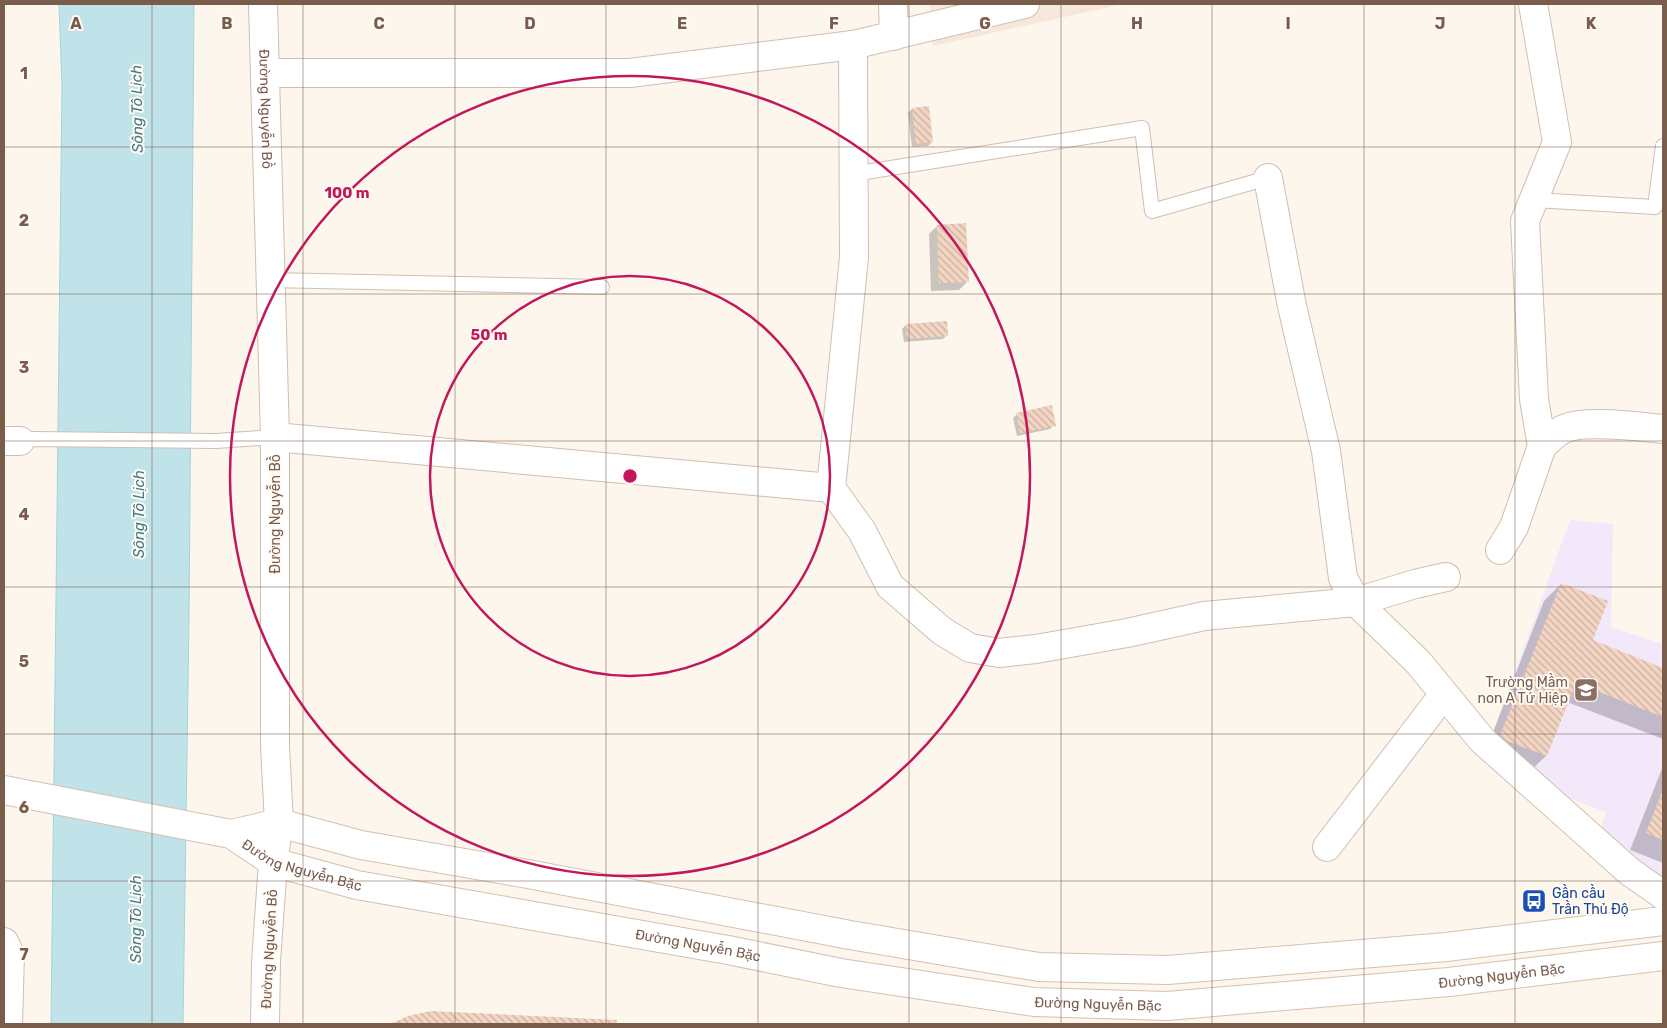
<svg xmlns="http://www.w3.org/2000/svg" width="1667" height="1028" viewBox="0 0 1667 1028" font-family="Rubik,sans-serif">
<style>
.residential{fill:#f5e8da}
.education{fill:#f3e8fa}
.water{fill:#bfe3e8;stroke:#a5d3da}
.shadow{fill:#0003}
.building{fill:url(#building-back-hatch)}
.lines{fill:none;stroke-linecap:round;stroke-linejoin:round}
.lane-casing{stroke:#d1beb0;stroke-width:16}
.street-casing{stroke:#d1beb0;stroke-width:30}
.secondary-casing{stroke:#d6c0b0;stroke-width:30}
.lane{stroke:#fff;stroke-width:14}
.street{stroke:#fff;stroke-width:28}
.secondary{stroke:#fff;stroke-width:28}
.grid{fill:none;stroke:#7a5c4d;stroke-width:1;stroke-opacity:0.55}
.ring{fill:none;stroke:#c2185b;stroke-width:2.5}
.labels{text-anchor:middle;stroke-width:4;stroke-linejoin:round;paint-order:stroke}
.street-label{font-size:14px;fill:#7a5c4d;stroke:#fffaf3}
.education-label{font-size:14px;fill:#785e54;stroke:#fffaf3;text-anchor:end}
.transit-label{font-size:14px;fill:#164399;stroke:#fffaf3;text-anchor:start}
.water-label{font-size:15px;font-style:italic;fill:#437c86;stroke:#fffaf3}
.grid-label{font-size:16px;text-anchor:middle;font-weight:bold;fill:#7a5c4d;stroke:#fffaf3;stroke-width:4;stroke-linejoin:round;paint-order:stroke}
.centre{fill:#c2185b;stroke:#fffaf3;stroke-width:2.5}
.ring-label{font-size:15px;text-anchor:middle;font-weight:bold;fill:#c2185b;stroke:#fffaf3;stroke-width:4;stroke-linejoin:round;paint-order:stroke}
</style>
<defs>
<pattern id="building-back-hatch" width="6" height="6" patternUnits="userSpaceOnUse" patternTransform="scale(1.25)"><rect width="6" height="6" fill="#f3d5c3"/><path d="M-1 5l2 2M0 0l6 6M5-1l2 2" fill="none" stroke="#cab0a1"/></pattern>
</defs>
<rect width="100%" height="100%" fill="#fdf6ec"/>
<path class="residential" d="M 930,4 L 1123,4 L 933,46 Z"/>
<path class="education" d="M 1570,520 L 1613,524 L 1611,627 L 1663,644 L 1663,877 L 1599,834 L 1606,812 L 1563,796 L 1492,736 Z"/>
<path class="water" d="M 59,4 L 194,4 L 189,618 L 183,1024 L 51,1024 L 62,86 Z"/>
<path class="shadow" d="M 912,109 L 932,142 L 928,146 L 912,147 L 908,113 Z
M 937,226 L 967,282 L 959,290 L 931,291 L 929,234 Z
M 906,325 L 947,335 L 943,339 L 904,342 L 902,329 Z
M 1017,414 L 1054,425 L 1050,429 L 1017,436 L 1013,418 Z
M 1561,584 L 1591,641 L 1663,669 L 1663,739 L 1567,702 L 1546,756 L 1529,772 L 1484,755 L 1544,601 Z
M 1663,766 L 1663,863 L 1630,850 Z
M 408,1017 L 615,1022 L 615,1024 L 393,1024 Z"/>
<path class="building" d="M 929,106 L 933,142 L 916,144 L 912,108 Z
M 966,223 L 969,282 L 939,283 L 937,225 Z
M 947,321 L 948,336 L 907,339 L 906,324 Z
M 1052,405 L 1056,426 L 1020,433 L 1016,413 Z
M 1561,583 L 1608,601 L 1593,640 L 1663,668 L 1663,717 L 1576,683 L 1547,756 L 1499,738 Z
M 1663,789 L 1663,840 L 1646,833 Z
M 431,1011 L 617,1020 L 616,1024 L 390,1024 L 408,1016 Z"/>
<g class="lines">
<defs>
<path id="lane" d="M 853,174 L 1142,128 L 1152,211 L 1268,178
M 1534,200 L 1655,207 L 1663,146
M 269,280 L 602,287
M 20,441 L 34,439 L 216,441 L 275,437"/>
<g id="street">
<path id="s1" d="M 263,4 L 275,437 L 275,746 L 279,823 L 273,862 L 266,962 L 265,1024"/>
<path d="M 893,4 L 894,36"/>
<path d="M 853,45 L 854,257 L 831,488 L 862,531 L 890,586 L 942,631 L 970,648 L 999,653 L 1036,649 L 1127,633 L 1204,616 L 1356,602 L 1415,584 L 1446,577"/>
<path d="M 265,73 L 630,73 L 853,45 L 1025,4"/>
<path d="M 1268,178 L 1292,306 L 1326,451 L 1343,578 L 1356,602 L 1418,662 L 1482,740 L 1630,872 L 1663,895"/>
<path d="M 275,437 L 831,488"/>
<path d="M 4,441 L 20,441"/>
<path d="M 1542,446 C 1548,441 1553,435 1560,431 C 1580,418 1639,427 1663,429"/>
<path d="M 1500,550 L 1514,527 L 1542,446 L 1534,399 L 1525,221 L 1557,142 L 1533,4"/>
<path d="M 1327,847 L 1444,694"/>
<path d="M 4,942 L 10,954 L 8,1024"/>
</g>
<g id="secondary">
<path id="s2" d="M 4,790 L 231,834 L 273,862 L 357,885 L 728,950 L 841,973 L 1034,1002 L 1167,1006 L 1449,982 L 1663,956"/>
<path d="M 231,834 L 279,823 L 361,845 L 528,874 L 850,935 L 1039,967 L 1167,970 L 1446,947 L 1663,921"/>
</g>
</defs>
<use href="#lane" class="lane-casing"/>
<use href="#street" class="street-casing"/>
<use href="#secondary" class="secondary-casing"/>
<use href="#lane" class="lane"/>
<use href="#street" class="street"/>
<use href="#secondary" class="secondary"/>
</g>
<path class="grid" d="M 152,4 L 152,1024M 303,4 L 303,1024M 455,4 L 455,1024M 606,4 L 606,1024M 758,4 L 758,1024M 909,4 L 909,1024M 1061,4 L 1061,1024M 1212,4 L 1212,1024M 1364,4 L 1364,1024M 1515,4 L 1515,1024M 4,147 L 1663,147M 4,294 L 1663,294M 4,441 L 1663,441M 4,587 L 1663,587M 4,734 L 1663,734M 4,881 L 1663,881"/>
<g class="ring">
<circle cx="630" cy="476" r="200"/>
<circle cx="630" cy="476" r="400"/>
</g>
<defs>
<symbol id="school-square" viewBox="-11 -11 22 22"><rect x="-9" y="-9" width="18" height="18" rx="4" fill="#8d6e63" stroke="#fffaf3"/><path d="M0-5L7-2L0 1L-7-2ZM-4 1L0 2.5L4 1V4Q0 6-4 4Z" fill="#fff"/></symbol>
<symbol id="bus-square" viewBox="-11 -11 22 22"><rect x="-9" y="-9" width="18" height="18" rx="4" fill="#1a4fb4" stroke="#fffaf3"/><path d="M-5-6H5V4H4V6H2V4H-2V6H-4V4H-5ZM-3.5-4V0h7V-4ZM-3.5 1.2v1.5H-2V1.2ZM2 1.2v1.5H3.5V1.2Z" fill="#fff"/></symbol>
</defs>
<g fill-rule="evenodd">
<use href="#school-square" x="1572" y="676" width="28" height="28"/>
<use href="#bus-square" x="1520" y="887" width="28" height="28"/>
</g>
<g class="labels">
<g class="street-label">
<text dy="5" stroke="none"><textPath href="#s1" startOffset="105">Đường Nguyễn Bồ</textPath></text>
<text transform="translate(275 514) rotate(-90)" y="5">Đường Nguyễn Bồ</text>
<text dy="5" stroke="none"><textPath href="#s2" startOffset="310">Đường Nguyễn Bặc</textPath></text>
<text dy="5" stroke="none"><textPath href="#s2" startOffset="715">Đường Nguyễn Bặc</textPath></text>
<text transform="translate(269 949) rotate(-87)" y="5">Đường Nguyễn Bồ</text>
<text dy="5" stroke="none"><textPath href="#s2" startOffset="1525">Đường Nguyễn Bặc</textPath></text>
<text dy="5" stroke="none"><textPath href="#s2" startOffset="1120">Đường Nguyễn Bặc</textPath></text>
</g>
<g class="education-label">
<text x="1568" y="687">Trường Mầm<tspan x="1568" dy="16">non A Tứ Hiệp</tspan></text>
</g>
<g class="transit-label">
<text x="1552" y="898">Gần cầu<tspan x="1552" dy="16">Trần Thủ Độ</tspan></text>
</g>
<g class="water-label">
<text transform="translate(137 109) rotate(-91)" y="5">Sông Tô Lịch</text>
<text transform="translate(139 514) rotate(-90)" y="5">Sông Tô Lịch</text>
<text transform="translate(136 919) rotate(-90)" y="5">Sông Tô Lịch</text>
</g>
</g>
<g class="grid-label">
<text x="76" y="29">A</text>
<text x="227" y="29">B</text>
<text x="379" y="29">C</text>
<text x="530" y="29">D</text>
<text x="682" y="29">E</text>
<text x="834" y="29">F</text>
<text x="985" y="29">G</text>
<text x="1137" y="29">H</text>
<text x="1288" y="29">I</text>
<text x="1440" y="29">J</text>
<text x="1591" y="29">K</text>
<text x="24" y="79">1</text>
<text x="24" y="226">2</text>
<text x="24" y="373">3</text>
<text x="24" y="520">4</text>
<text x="24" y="667">5</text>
<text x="24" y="813">6</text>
<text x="24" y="960">7</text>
</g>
<circle cx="630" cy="476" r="8" class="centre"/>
<g class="ring-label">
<text x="347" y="198">100 m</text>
<text x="489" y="340">50 m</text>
</g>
<rect width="1667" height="1028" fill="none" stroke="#7a5c4d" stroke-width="10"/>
</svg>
